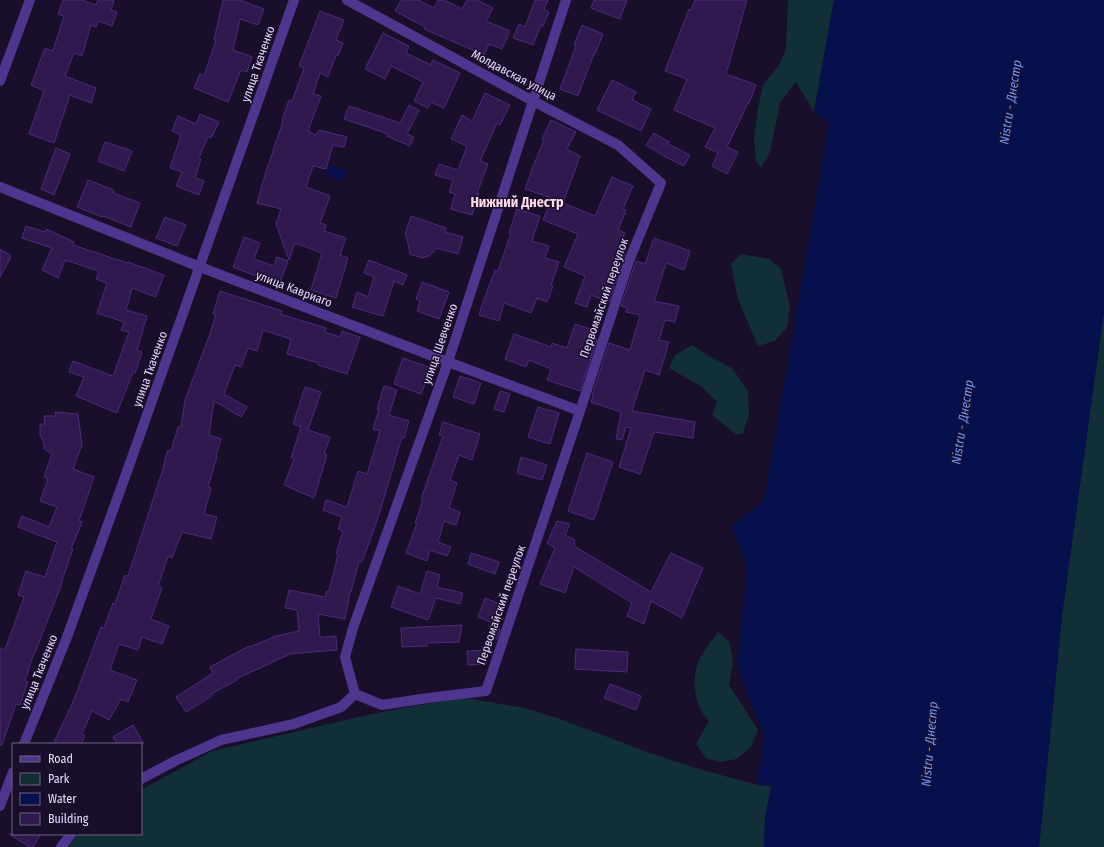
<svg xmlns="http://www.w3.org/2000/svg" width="1104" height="847" viewBox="0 0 1104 847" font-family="'Fira Sans Condensed',sans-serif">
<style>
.green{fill:#112f36}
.water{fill:#06104d}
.building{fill:#30194e;stroke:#4d297c}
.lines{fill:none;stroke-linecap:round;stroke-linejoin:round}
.minor{stroke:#4e368e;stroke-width:10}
.labels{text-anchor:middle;stroke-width:3;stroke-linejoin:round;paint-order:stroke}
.street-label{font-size:12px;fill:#e6d9ff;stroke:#1a0f2b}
.water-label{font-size:13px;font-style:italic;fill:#6795ff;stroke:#1a0f2b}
.quarter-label{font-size:14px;font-weight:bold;fill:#ffdbe9;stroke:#1a0f2b}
</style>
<rect width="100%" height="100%" fill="#1a0f2b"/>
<path class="green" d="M 788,0 L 834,0 L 814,112 L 796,82 L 780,103 L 770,152 L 761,168 L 756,161 L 754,138 L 758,108 L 763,85 L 778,67 L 786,49 Z
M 741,254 L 769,259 L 781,269 L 790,307 L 787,327 L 775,341 L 758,346 L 738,299 L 731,264 Z
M 1104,311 L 1104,847 L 1039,847 L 1062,615 Z
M 692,345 L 707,355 L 732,368 L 748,391 L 749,415 L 743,433 L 737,435 L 712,415 L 717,402 L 702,387 L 669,368 L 675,355 Z
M 718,632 L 729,641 L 733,661 L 729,685 L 758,730 L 751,747 L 737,759 L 720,762 L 706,758 L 696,744 L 709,721 C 706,717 702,713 700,708 C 693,694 693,675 699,660 C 704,650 712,641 718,632 Z
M 465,698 L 525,708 L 560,719 L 650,753 L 699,769 L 757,785 L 771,786 L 765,819 L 764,847 L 68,847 L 78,834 L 141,834 L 141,790 L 212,751 L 363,716 L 413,706 Z"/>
<path class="water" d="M 834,0 L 1104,0 L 1104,311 L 1062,615 L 1039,847 L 764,847 L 765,819 L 771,786 L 757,785 L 764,736 L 737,667 L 747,566 L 732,526 L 764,501 L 829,123 L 814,112 Z
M 329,165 L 347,171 L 343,181 L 326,175 Z"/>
<path class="building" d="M 63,0 L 82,0 L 96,5 L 98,0 L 114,0 L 111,10 L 117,12 L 112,26 L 98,21 L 96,27 L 91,25 L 82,56 L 74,53 L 65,76 L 96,88 L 91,103 L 70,95 L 54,143 L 29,134 L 44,91 L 31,85 L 45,48 L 53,51 L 64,16 L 58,14 Z
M 223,0 L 239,0 L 264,9 L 258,25 L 240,19 L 233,50 L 252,57 L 247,72 L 241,70 L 228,102 L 194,88 L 200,74 L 204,76 L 216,40 L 214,40 Z
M 401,0 L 418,0 L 434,8 L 438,0 L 444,0 L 462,9 L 467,0 L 477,0 L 493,8 L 486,21 L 510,31 L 502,49 L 489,44 L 484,55 L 424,29 L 425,27 L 395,11 Z
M 535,0 L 548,0 L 544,9 L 549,12 L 543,26 L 541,25 L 533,45 L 513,38 L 519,24 L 525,27 Z
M 594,0 L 627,0 L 620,19 L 591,8 Z
M 695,0 L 747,0 L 726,74 L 756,85 L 749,103 L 748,103 L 727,147 L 738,152 L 727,174 L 712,166 L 718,153 L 705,147 L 715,128 L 674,110 L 687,79 L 665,71 L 689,9 L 691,10 Z
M 320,11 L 344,20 L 336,40 L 343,43 L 338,56 L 336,55 L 328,77 L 320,73 L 313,94 L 321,96 L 308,131 L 316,135 L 319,130 L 347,137 L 344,147 L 333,145 L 326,169 L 313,166 L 306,187 L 330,196 L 320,223 L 326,225 L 324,231 L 346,238 L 340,255 L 348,258 L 336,298 L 311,290 L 322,253 L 295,243 L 289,260 L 276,224 L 281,209 L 257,203 L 265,175 L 283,121 L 282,120 L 289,100 L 292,101 L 304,68 L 299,66 Z
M 582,25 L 603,34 L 595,54 L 594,54 L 578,96 L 560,89 L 576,46 L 574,45 Z
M 383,33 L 409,46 L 406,53 L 431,65 L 433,60 L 460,73 L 444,108 L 431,102 L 428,108 L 414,101 L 423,82 L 391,66 L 385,79 L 365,69 Z
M 612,80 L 636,92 L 632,100 L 651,109 L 641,131 L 597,110 Z
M 485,93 L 510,105 L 500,125 L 497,123 L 480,161 L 488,164 L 477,193 L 479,194 L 472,215 L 451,209 L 455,194 L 449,192 L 453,180 L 435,175 L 439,164 L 458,170 L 467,146 L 451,139 L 462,115 L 472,121 Z
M 409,105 L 419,110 L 407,134 L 414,137 L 410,146 L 387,136 L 388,134 L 344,119 L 349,106 L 400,123 Z
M 200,114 L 219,122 L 211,138 L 208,137 L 199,158 L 201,159 L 195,178 L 204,181 L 199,195 L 176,186 L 182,172 L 170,168 L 181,135 L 172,131 L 178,116 L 196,124 Z
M 551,120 L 576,132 L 567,149 L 580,156 L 563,203 L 595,216 L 612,177 L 633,186 L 623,209 L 626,210 L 618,230 L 625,233 L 619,247 L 626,250 L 609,302 L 591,295 L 587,307 L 575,303 L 585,276 L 564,267 L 578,234 L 543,220 L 552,198 L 525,189 L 534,164 L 544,140 L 542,139 Z
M 654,133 L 669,142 L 668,144 L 690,155 L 684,166 L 664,156 L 646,145 Z
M 105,142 L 132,151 L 124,171 L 98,161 Z
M 56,148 L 70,154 L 54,195 L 41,189 Z
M 88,180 L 114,190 L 113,193 L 140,203 L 131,227 L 103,216 L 102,217 L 77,207 Z
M 517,209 L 540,216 L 532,241 L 549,246 L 545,258 L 559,262 L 551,285 L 553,286 L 547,302 L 537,298 L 531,313 L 504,303 L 499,321 L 479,315 L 481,308 L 495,270 L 498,271 L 511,233 L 509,233 Z
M 411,216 L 446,228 L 445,232 L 463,237 L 458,254 L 437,248 L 429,256 L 422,258 L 410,254 L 407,238 L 405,235 Z
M 165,217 L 186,225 L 177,246 L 156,238 Z
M 26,226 L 45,232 L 46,229 L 74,242 L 73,245 L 127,263 L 128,262 L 164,275 L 156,297 L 132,288 L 126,310 L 147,316 L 137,350 L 142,352 L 135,373 L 133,372 L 117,413 L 76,396 L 84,377 L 69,372 L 73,361 L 113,376 L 129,332 L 121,330 L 124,322 L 97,313 L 107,283 L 96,279 L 99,271 L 65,260 L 58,278 L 42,270 L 52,248 L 22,238 Z
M 244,237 L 260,243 L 254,259 L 274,266 L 277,257 L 288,261 L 279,285 L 233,267 Z
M 654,238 L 690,251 L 684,270 L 666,263 L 654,301 L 679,306 L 675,322 L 665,320 L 659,340 L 669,342 L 659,375 L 645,370 L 632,411 L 695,422 L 693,438 L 654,432 L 640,474 L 619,467 L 631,428 L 626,427 L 622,440 L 616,439 L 621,412 L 591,402 L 593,396 L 592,396 L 609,343 L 630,350 L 640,315 L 626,312 L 627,308 L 621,306 L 636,261 L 645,264 Z
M 0,249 L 10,255 L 10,259 L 0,277 Z
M 369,260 L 407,275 L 403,285 L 394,281 L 383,316 L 352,307 L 357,292 L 368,297 L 374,277 L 364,273 Z
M 422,282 L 449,292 L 439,319 L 417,311 L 420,301 L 416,299 Z
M 220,291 L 282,311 L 280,314 L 326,328 L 325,332 L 340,337 L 342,331 L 360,337 L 347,374 L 318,365 L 318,363 L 287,354 L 291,339 L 263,330 L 257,351 L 248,348 L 241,367 L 235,365 L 224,394 L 247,407 L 241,417 L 214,401 L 209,435 L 221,439 L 216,457 L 217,457 L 208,487 L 211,488 L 204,514 L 217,517 L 211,539 L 182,532 L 172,558 L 168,557 L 158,586 L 162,588 L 151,619 L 169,626 L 162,644 L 142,637 L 138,650 L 119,644 L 110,670 L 137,680 L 128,702 L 121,699 L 109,720 L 92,711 L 82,734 L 85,736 L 81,744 L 53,744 L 73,702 L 101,627 L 104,628 L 113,603 L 115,604 L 125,575 L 128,576 L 164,466 L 163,466 L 168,450 L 171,451 L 178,427 L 181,427 L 185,400 L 209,336 L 216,315 L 213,314 Z
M 575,324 L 597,331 L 595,338 L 597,339 L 580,391 L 547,380 L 551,369 L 529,360 L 526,367 L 505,359 L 514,334 L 551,347 L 552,343 L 567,348 Z
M 403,358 L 431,368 L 421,394 L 394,384 Z
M 460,376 L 481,383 L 474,404 L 453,397 Z
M 384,386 L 397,390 L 389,415 L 409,421 L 404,438 L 402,437 L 378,518 L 362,562 L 359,561 L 351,592 L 350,592 L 345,619 L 318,614 L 320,637 L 336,636 L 337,650 L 290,654 L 236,679 L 237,680 L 211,694 L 212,696 L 186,712 L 176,697 L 213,673 L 210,667 L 249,646 L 250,647 L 276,636 L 299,631 L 297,610 L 285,608 L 289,590 L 325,597 L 327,591 L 329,591 L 338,555 L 336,554 L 343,531 L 338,529 L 342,517 L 323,510 L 326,500 L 347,507 L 358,471 L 367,474 L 380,431 L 373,429 L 379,409 L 377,409 Z
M 305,387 L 321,392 L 308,430 L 330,437 L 324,454 L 327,455 L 314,498 L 284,485 L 294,459 L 291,458 L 301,427 L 293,424 Z
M 500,391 L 510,394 L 504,412 L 494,409 Z
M 538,407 L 559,413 L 550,444 L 528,437 Z
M 55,412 L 78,414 L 82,445 L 73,469 L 94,477 L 79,521 L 82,522 L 71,549 L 73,549 L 61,583 L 62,583 L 35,653 L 34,653 L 25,681 L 28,682 L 20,705 L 16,704 L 2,745 L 0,745 L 0,648 L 5,650 L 24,597 L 18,595 L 26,571 L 45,577 L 57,542 L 18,527 L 22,516 L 49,527 L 57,507 L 40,501 L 48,479 L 44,477 L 52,454 L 44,449 L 44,443 L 40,435 L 40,424 L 45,424 L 44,416 L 56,416 Z
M 443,422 L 480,434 L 472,460 L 459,455 L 450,480 L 457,483 L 449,508 L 460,512 L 456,525 L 444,521 L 438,542 L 451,547 L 447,556 L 430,550 L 427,561 L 406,553 L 417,523 L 415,523 L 423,500 L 421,499 L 443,436 L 439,435 Z
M 587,453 L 613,462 L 594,520 L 568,511 Z
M 521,457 L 547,465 L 542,480 L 517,473 Z
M 557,521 L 570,524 L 565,535 L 575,540 L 574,546 L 651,592 L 671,553 L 703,568 L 682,618 L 651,601 L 644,624 L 627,616 L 632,603 L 574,567 L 565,593 L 540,584 L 555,548 L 547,543 Z
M 471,553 L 499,562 L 495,574 L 468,564 Z
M 427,571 L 440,575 L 437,587 L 463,593 L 460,604 L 436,598 L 428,620 L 391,607 L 398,586 L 420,594 Z
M 485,598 L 503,605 L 495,624 L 478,617 Z
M 462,625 L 459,642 L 427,643 L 427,646 L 402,647 L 401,628 Z
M 491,626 L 500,629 L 497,639 L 488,636 Z
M 576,649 L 628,652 L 627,672 L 575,669 Z
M 486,650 L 486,664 L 468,665 L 467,651 Z
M 610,684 L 641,696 L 636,710 L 604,698 Z
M 133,725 L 144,744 L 117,744 L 113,737 Z
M 9,834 L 41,834 L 33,847 L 30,847 Z"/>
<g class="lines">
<path class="minor" d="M 347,0 L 533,101 L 618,145 L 661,183 L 629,261 L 580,411 L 486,691 L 428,698 L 382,705 L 355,694
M 0,81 L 30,0
M 0,187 L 200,267 L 448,362 L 580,411
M 355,694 L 345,657 L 353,628 L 448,362 L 566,0
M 24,744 L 67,637 L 125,477 L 294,0
M 141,779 L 175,761 L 221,740 L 294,724 L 341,707 L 355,694
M 0,806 L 13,772
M 61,847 L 71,834"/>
</g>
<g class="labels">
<g class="street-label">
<text transform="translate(258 64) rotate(-71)" y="4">улица Ткаченко</text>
<text transform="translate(514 75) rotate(28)" y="4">Молдавская улица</text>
<text transform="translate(294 289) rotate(21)" y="4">улица Кавриаго</text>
<text transform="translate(604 298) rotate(-71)" y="4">Первомайский переулок</text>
<text transform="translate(440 344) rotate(-71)" y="4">улица Шевченко</text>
<text transform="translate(150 369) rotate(-70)" y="4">улица Ткаченко</text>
<text transform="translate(501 605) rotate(-71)" y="4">Первомайский переулок</text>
<text transform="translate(39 672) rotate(-68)" y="4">улица Ткаченко</text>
</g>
<g class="water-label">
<text transform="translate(1010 102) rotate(-81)" y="5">Nistru - Днестр</text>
<text transform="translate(962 422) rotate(-81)" y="5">Nistru - Днестр</text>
<text transform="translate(929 744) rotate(-85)" y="5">Nistru - Днестр</text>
</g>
<g class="quarter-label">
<text x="517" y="207">Нижний Днестр</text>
</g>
</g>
<rect x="12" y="743" width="130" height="92" fill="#1a0f2b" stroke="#6c6080"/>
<rect x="20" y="756" width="20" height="6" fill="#4e368e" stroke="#6c6080"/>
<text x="48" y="763" font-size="12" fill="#e6d9ff">Road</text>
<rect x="20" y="773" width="20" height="12" fill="#112f36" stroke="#6c6080"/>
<text x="48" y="783" font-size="12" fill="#e6d9ff">Park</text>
<rect x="20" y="793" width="20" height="12" fill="#06104d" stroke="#6c6080"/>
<text x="48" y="803" font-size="12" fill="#e6d9ff">Water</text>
<rect x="20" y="813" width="20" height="12" fill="#30194e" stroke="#6c6080"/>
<text x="48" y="823" font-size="12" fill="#e6d9ff">Building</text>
</svg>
